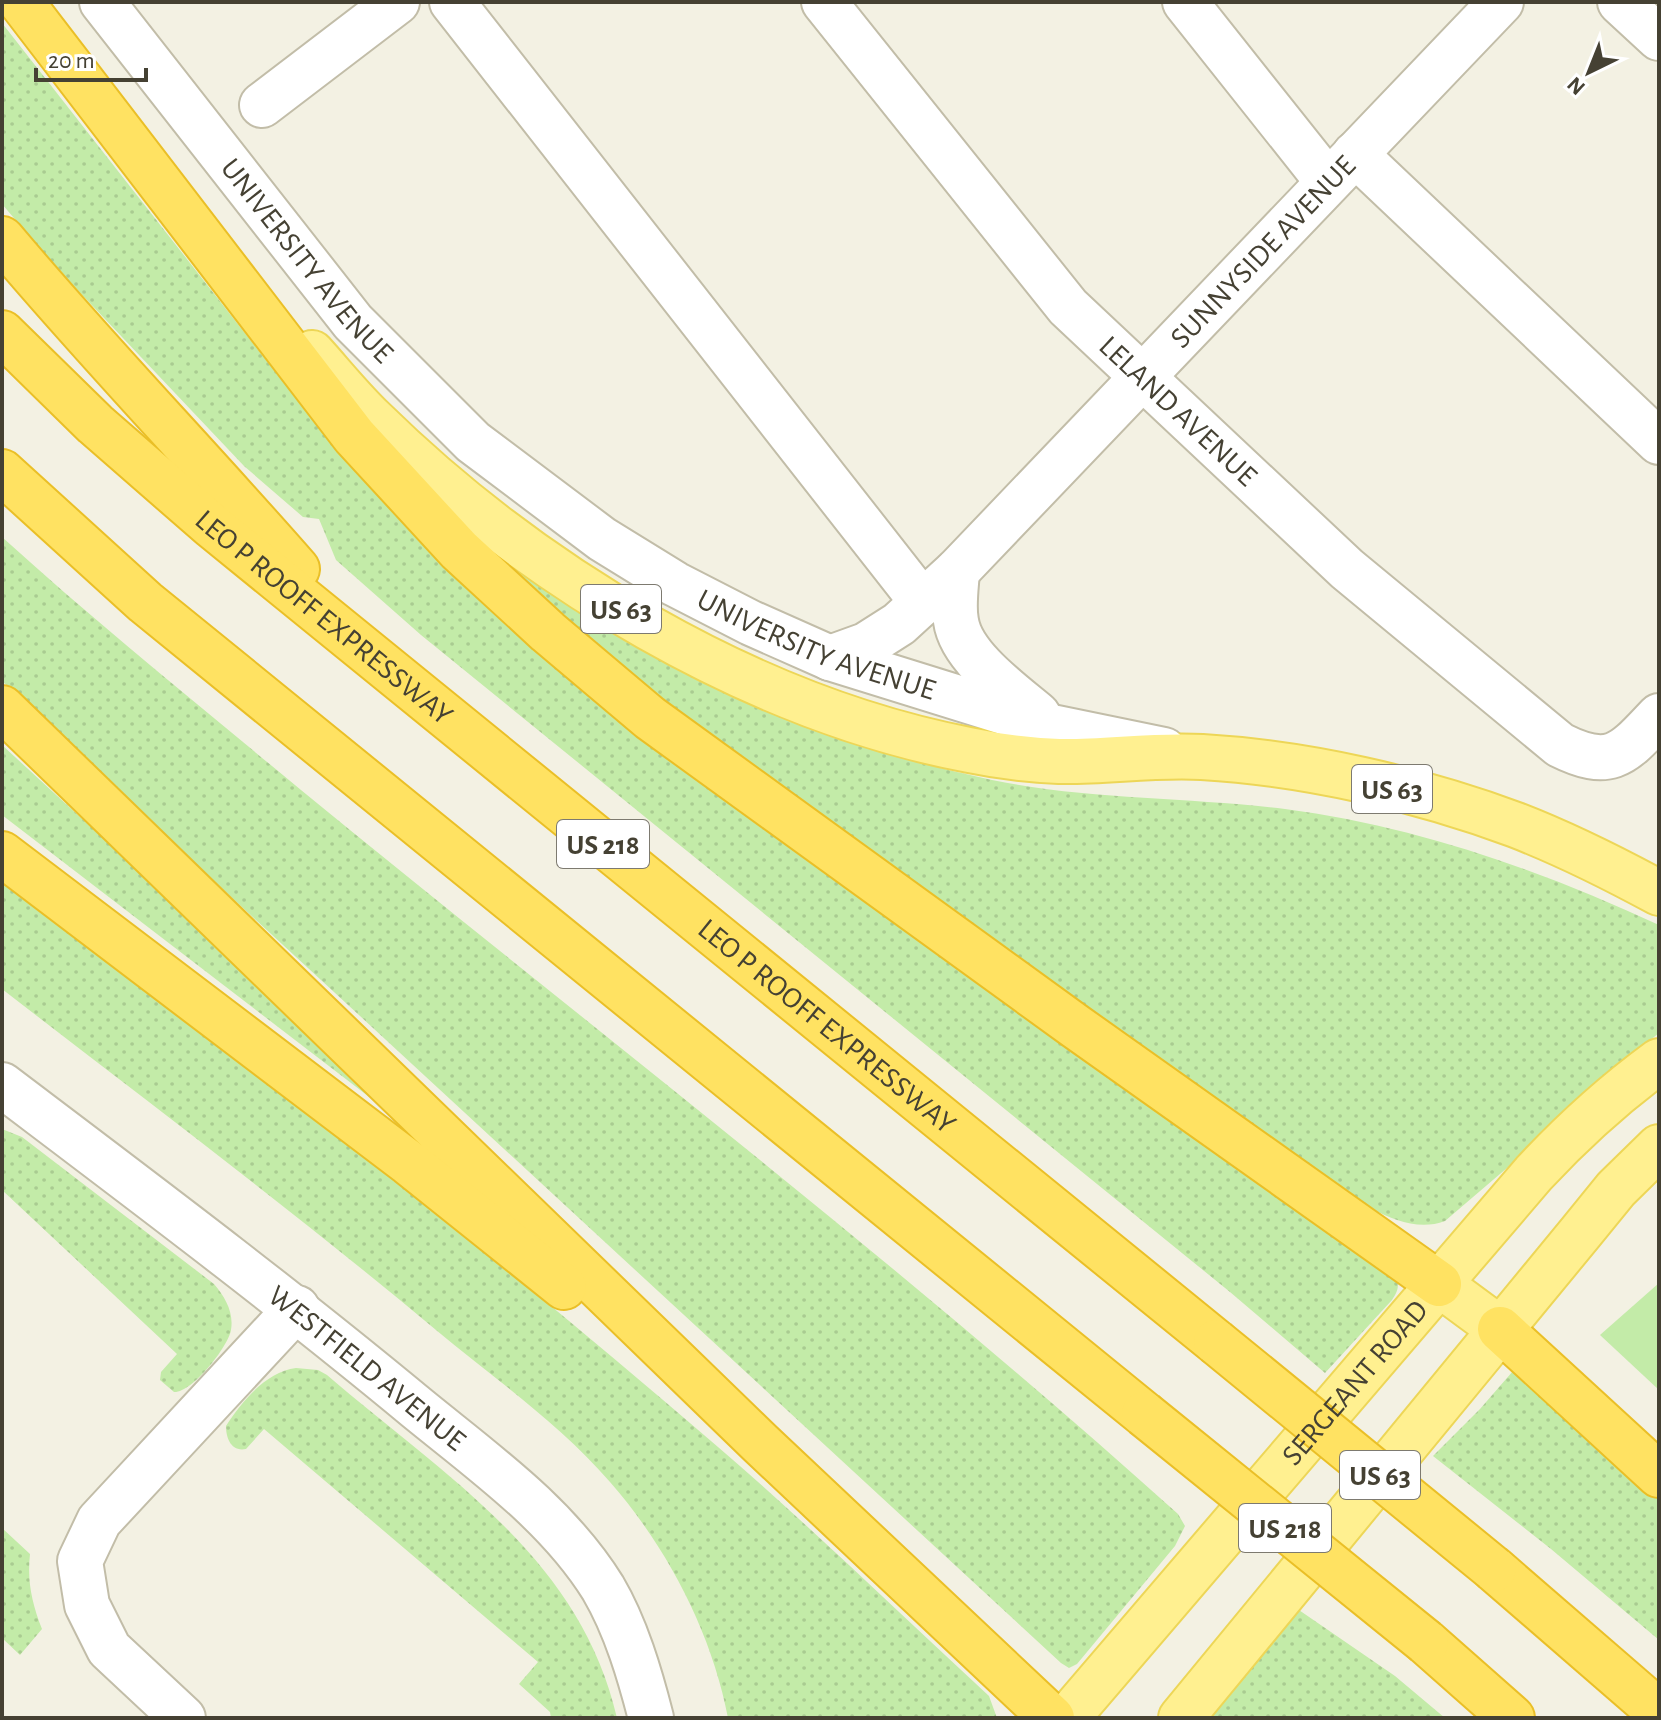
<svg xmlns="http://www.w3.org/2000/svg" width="1661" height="1720" viewBox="0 0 1661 1720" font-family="'Alegreya Sans',sans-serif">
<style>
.grass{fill:url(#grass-dots)}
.green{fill:#c3eba8}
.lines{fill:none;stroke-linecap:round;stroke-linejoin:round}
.minor-casing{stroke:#c2bda8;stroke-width:48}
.major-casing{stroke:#edd657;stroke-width:48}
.highway-casing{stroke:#eabf27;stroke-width:48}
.minor{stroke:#fff;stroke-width:44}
.major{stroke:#fff090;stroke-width:44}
.highway{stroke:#ffe262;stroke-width:44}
.highway-bridge-casing{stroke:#eabf27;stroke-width:48;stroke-linecap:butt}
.highway-bridge{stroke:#ffe262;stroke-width:44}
.labels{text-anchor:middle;stroke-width:7;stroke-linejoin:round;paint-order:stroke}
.shield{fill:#fff;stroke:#7d7a70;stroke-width:2}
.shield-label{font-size:28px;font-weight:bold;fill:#454133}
.street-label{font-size:30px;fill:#454133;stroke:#fff}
</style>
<defs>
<pattern id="grass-dots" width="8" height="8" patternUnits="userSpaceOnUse" patternTransform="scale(2)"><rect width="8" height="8" fill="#c3eba8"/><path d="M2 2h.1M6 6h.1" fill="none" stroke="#a9cb91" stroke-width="1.8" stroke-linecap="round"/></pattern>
</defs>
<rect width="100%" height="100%" fill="#f3f1e3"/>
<path class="grass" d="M 2,23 L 284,383 L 375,487 L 1396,1278 C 1400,1287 1397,1292 1392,1300 L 1325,1373 L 1230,1292 L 421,635 L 336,560 L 319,519 L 303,517 L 244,466 L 52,263 L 2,204 Z
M 2,537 C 99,625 201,707 301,790 C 594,1030 896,1260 1178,1514 L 1185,1526 L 1175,1546 L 1077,1664 L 1069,1668 L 1061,1663 L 243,908 L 2,681 Z
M 508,561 C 571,599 633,641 697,677 C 787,727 891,758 992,780 C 1088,800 1187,797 1285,809 C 1416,826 1540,870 1659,925 L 1659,1033 L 1575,1100 L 1521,1156 L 1445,1221 C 1403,1237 1358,1199 1323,1178 L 650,694 L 505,565 Z
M 2,745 L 245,969 L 394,1116 L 2,815 Z
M 2,875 C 245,1060 487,1247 718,1447 C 811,1527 899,1613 989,1696 L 997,1718 L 728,1718 C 712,1633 667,1547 610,1482 C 560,1424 495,1379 436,1330 C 295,1212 148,1102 2,989 Z
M 2,1129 L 22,1137 L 214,1284 C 225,1297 234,1312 231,1330 C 228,1347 192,1393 174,1392 L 160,1380 L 161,1372 L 177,1354 L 2,1190 Z
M 296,1368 L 318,1370 L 327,1375 C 444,1476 580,1557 617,1718 L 551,1718 L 550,1712 L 519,1684 L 538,1662 L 264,1429 L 246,1449 C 231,1452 226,1438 226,1426 C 242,1401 266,1372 296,1368 Z
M 1513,1371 L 1659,1499 L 1659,1640 L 1551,1549 L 1433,1456 L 1480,1409 Z
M 2,1528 L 30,1554 C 27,1582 32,1603 42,1629 L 20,1655 L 2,1638 Z
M 1296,1608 L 1395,1676 L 1445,1718 L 1206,1718 Z"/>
<path class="green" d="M 1659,1283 L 1659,1390 L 1600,1335 Z"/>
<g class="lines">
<defs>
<g id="minor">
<path id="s1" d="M 102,2 L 353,322 L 473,442 L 602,539 L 675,584 L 751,623 L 830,658 L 1052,727 L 1164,750"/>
<path d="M 452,2 L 923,603"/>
<path id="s2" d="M 824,2 L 1068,307 L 1347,569 L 1560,745 C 1612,771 1624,753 1659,716"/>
<path d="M 1185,2 L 1328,182"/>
<path d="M 1620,2 L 1659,38"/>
<path d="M 262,105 L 397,2"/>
<path d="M 1355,154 L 1659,442"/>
<path d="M 957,571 C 956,587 953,606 956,621 C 961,657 1012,693 1038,715"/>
<path id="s3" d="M 830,658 L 866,645 L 899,624 L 957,571 L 1501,2"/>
<path id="s4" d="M 2,1085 C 142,1191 282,1296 417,1408 C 483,1462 557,1514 603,1588 C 626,1627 640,1675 651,1718"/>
<path d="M 183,1718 L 109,1649 L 87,1605 L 80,1561 L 99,1521 L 297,1308"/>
</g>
<g id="major">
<path d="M 312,353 C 332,375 351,399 373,420 C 531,575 750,708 969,750 C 998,756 1030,760 1059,761 C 1106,762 1154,754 1202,757 C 1305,763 1420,789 1516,825 C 1565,844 1613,868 1659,893"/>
<path d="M 1439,1284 L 1500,1329"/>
<path id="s5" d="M 1067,1718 L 1534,1173 C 1573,1131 1614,1094 1659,1061"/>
<path d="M 1181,1718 L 1581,1232 L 1616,1189 L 1659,1147"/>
</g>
<g id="highway">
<path d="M 21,2 L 354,436 L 459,550 L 548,632 L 650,718 L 1075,1026 L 1439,1284"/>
<path d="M 2,239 C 97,352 200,458 297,569"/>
<path id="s6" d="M 2,333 L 95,424 L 212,526 L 1216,1342"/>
<path d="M 2,472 L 145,602 L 1144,1414"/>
<path d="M 2,708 L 760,1443 L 1052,1718"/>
<path d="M 2,854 L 409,1163 L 564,1287"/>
<path d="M 1500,1329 L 1659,1475"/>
<path d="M 1494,1569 L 1659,1712"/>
<path d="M 1426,1642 L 1512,1718"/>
</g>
</defs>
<use href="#minor" class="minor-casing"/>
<use href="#major" class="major-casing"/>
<use href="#highway" class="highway-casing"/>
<use href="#minor" class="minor"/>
<use href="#major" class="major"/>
<use href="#highway" class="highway"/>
<defs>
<path id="highway-bridge" d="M 1216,1342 L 1494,1569
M 1144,1414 L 1426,1642"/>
</defs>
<use href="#highway-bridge" class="highway-bridge-casing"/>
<use href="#highway-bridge" class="highway-bridge"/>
</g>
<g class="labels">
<g class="shield">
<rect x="581" y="585" width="80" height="48" rx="6"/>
<rect x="1352" y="765" width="80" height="48" rx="6"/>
<rect x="557" y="820" width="92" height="48" rx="6"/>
<rect x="1340" y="1451" width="80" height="48" rx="6"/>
<rect x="1239" y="1504" width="92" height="48" rx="6"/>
</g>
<g class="shield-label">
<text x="621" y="619">US 63</text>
<text x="1392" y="799">US 63</text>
<text x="603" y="854">US 218</text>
<text x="1380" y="1485">US 63</text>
<text x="1285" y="1538">US 218</text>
</g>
<g class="street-label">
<text dy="10" stroke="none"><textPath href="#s3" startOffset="598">SUNNYSIDE AVENUE</textPath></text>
<text dy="10" stroke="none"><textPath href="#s1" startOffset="330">UNIVERSITY AVENUE</textPath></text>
<text dy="10" stroke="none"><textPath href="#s2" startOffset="542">LELAND AVENUE</textPath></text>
<text dy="10" stroke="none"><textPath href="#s6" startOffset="430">LEO P ROOFF EXPRESSWAY</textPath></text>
<text dy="10" stroke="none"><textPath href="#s1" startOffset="978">UNIVERSITY AVENUE</textPath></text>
<text dy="10" stroke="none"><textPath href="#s6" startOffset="1078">LEO P ROOFF EXPRESSWAY</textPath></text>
<text dy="10" stroke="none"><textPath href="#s4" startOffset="462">WESTFIELD AVENUE</textPath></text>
<text dy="10" stroke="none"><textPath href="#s5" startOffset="442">SERGEANT ROAD</textPath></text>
</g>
</g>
<rect width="1661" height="1720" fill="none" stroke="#454133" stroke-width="8"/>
<g transform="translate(1589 72) rotate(223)" stroke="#ffffff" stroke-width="6" paint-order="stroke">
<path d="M0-6L14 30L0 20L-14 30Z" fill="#454133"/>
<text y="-12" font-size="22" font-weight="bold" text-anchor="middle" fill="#454133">N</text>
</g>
<path d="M36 68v12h110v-12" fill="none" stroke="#454133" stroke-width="4"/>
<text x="48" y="68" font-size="24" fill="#454133" stroke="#ffffff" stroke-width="6" paint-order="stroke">20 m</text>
</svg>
